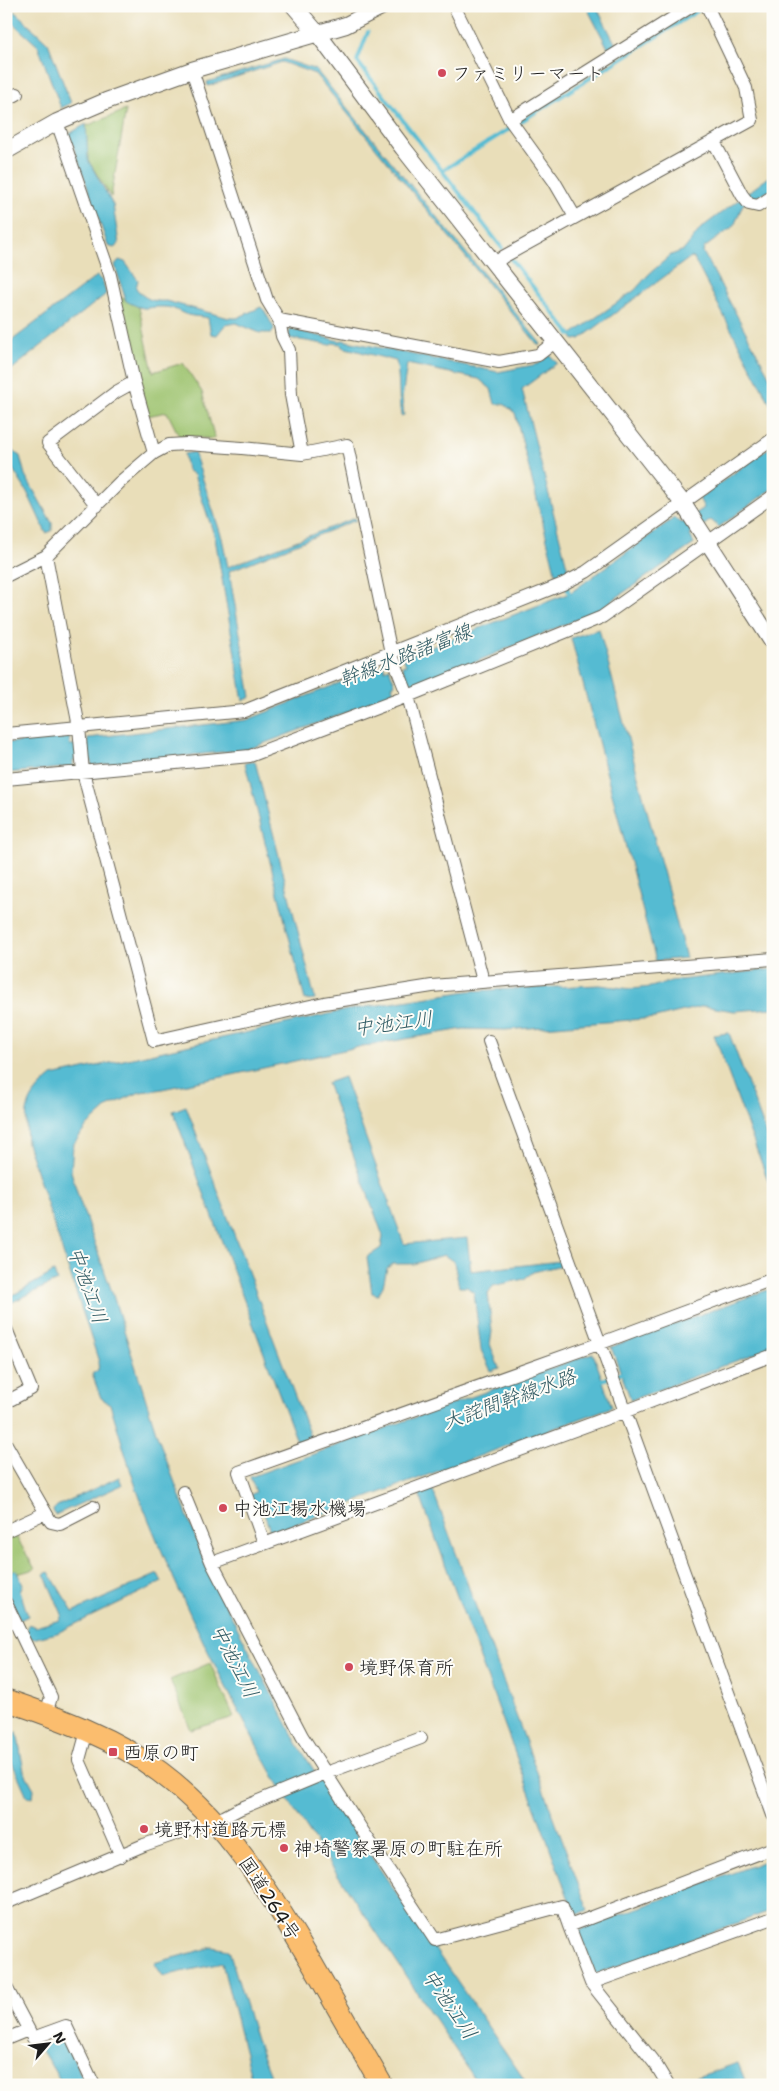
<svg xmlns="http://www.w3.org/2000/svg" width="779" height="2091" viewBox="0 0 779 2091" font-family="'Shantell Sans','Klee One',sans-serif">
<style>
.green{fill:#9dc36e;stroke:#5c7045}
.water{fill:#54bbd2;stroke:#386c77}
.lines{fill:none;stroke-linecap:round;stroke-linejoin:round}
.stream{stroke:#54bbd2;stroke-width:4}
.minor-casing{stroke:#646053;stroke-width:14}
.tertiary-casing{stroke:#646053;stroke-width:18}
.trunk-casing{stroke:#646053;stroke-width:23}
.minor{stroke:#fff;stroke-width:12}
.tertiary{stroke:#fff;stroke-width:16}
.trunk{stroke:#fbbd6e;stroke-width:21}
.poi-dot{fill:#d1495b;stroke:#fdfcf7;stroke-width:2}
.labels{text-anchor:middle;stroke-width:4;stroke-linejoin:round;paint-order:stroke}
.poi-label{font-size:19px;fill:#1c1c1c;stroke:#fdfcf7;text-anchor:start}
.street-label{font-size:19px;fill:#1c1c1c;stroke:#fdfcf7}
.water-label{font-size:20px;font-style:italic;fill:#325c65;stroke:#fdfcf7}
</style>
<rect width="100%" height="100%" fill="#fdfcf7"/>
<filter id="ink" filterUnits="userSpaceOnUse"><feTurbulence type="fractalNoise" baseFrequency=".02" numOctaves="2"/><feDisplacementMap in="SourceGraphic" scale="10" xChannelSelector="R" yChannelSelector="G"/><feConvolveMatrix kernelMatrix="1 2 1 2 8 2 1 2 1" color-interpolation-filters="sRGB"/></filter>
<filter id="wash" filterUnits="userSpaceOnUse"><feTurbulence type="fractalNoise" baseFrequency=".0096" numOctaves="4" result="noise"/><feDisplacementMap in="SourceGraphic" scale="20" xChannelSelector="R" yChannelSelector="G"/><feGaussianBlur stdDeviation="1.12" result="paint"/><feColorMatrix in="noise" values="0 0 0 0 0 0 0 0 0 0 0 0 0 0 0 0 0 1.4 0 .05"/><feComposite in="paint" operator="in"/></filter>
<g filter="url(#wash)">
<rect width="100%" height="100%" fill="#e9deb9"/>
<path class="green" d="M 126,110 L 111,197 L 88,160 L 86,126 Z
M 111,295 L 138,303 L 153,372 L 183,363 L 202,392 L 215,439 L 179,436 L 167,412 L 147,416 Z
M 6,1519 L 35,1569 L 6,1577 Z
M 210,1663 L 234,1717 L 191,1730 L 170,1680 Z"/>
<path class="water" d="M 6,6 L 9,6 L 48,43 L 71,103 L 61,108 L 38,46 L 6,17 Z
M 586,6 L 596,6 L 617,47 L 609,50 Z
M 284,59 L 316,70 L 541,344 L 539,346 L 315,74 L 282,62 L 208,86 L 207,82 Z
M 86,124 L 88,160 L 113,205 L 119,244 L 114,248 L 108,246 L 69,134 Z
M 773,174 L 773,189 L 743,204 L 734,226 L 704,248 L 703,252 L 773,383 L 773,409 L 694,259 L 691,257 L 580,339 L 574,340 L 571,335 L 635,290 L 649,274 L 671,255 L 684,250 L 701,228 Z
M 119,260 L 125,262 L 138,280 L 136,288 C 144,299 153,302 166,301 L 229,318 L 237,318 L 261,307 L 264,310 L 274,328 L 272,333 L 260,333 L 236,323 L 225,325 L 217,335 L 211,334 L 208,318 C 201,316 195,317 188,315 C 180,313 174,307 165,307 C 144,306 149,313 126,301 L 115,265 Z
M 97,276 L 103,282 L 106,294 L 6,374 L 6,345 Z
M 291,329 L 340,341 L 342,340 L 498,372 L 538,364 L 550,355 L 557,363 L 522,389 L 569,574 L 557,579 L 515,413 L 504,404 L 495,404 L 491,389 L 479,379 L 407,364 L 402,399 L 404,415 L 401,416 C 398,398 400,379 396,361 L 342,347 L 341,344 L 332,343 L 330,345 L 289,338 L 289,333 Z
M 773,445 L 773,488 L 719,527 L 711,520 L 690,535 L 694,544 L 597,611 L 425,683 L 411,687 L 409,680 L 407,681 L 402,666 L 406,665 L 403,658 L 570,593 L 674,518 L 682,523 L 704,508 L 699,498 Z
M 6,447 L 20,456 L 25,475 L 52,523 L 52,531 L 46,533 L 27,492 L 6,458 Z
M 194,452 L 222,538 L 228,567 L 355,518 L 356,520 L 229,571 L 251,697 L 243,701 L 215,538 L 194,475 L 187,470 L 184,454 Z
M 599,629 L 686,958 L 656,961 L 571,638 Z
M 384,665 L 385,670 L 389,668 L 395,684 L 392,686 L 395,694 L 249,749 L 92,766 L 90,758 L 73,760 L 73,767 L 6,773 L 6,743 L 69,737 L 70,745 L 87,744 L 88,738 L 247,720 Z
M 255,761 L 315,999 L 305,1000 L 245,763 Z
M 773,969 L 773,1008 L 734,1011 L 704,1006 L 655,1018 L 505,1030 L 463,1029 L 353,1048 L 232,1075 L 157,1090 L 140,1092 L 109,1106 L 87,1126 L 73,1145 L 71,1171 L 78,1196 L 112,1292 L 157,1435 L 208,1571 L 298,1745 L 336,1805 L 528,2085 L 479,2085 L 287,1799 C 233,1705 183,1606 143,1506 C 130,1473 121,1438 110,1404 L 101,1398 L 92,1374 L 98,1370 L 99,1362 L 27,1143 C 25,1109 25,1099 52,1076 L 347,1010 L 468,991 L 600,985 L 631,989 L 651,987 L 671,981 Z
M 729,1033 L 773,1152 L 773,1194 L 714,1035 Z
M 344,1077 L 404,1244 L 467,1238 L 471,1271 L 561,1261 L 562,1265 L 533,1272 L 524,1279 L 493,1286 L 488,1293 L 492,1332 L 490,1344 L 499,1368 L 491,1371 L 481,1350 L 474,1293 L 467,1287 L 459,1287 L 454,1262 L 444,1255 L 414,1264 L 393,1264 L 387,1268 L 383,1286 L 378,1295 L 372,1293 L 367,1257 L 381,1248 L 383,1236 L 327,1083 Z
M 186,1106 L 311,1439 L 298,1444 L 173,1111 Z
M 54,1272 L 57,1281 L 6,1305 L 6,1299 Z
M 773,1288 L 773,1347 L 631,1400 L 611,1347 Z
M 593,1353 L 612,1407 L 271,1533 L 262,1508 L 256,1510 L 250,1495 L 256,1492 L 250,1477 Z
M 119,1477 L 122,1485 L 55,1515 L 53,1510 L 57,1506 Z
M 432,1488 L 588,1910 L 575,1916 L 419,1493 Z
M 16,1570 L 23,1584 L 20,1591 L 28,1616 L 20,1620 L 6,1590 L 6,1574 Z
M 49,1572 L 73,1612 L 158,1574 L 162,1582 L 57,1633 L 32,1639 L 26,1633 L 29,1624 L 35,1627 L 60,1620 L 62,1614 L 44,1574 Z
M 17,1732 L 24,1771 L 34,1789 L 33,1797 L 27,1796 L 6,1749 L 6,1736 Z
M 773,1858 L 773,1910 L 595,1974 L 579,1930 Z
M 213,1947 L 229,1950 L 256,2040 L 274,2085 L 253,2085 L 222,1963 L 163,1976 L 154,1963 Z
M 59,2039 L 66,2043 L 86,2085 L 63,2085 L 41,2049 L 51,2041 Z
M 738,2063 L 747,2085 L 736,2085 L 734,2080 L 724,2080 L 710,2085 L 677,2084 Z"/>
<g class="lines">
<path class="stream" d="M 368,32 L 357,61 L 502,248
M 442,171 L 705,6
M 511,259 L 571,335
M 563,576 L 569,593
M 599,1381 L 625,1372"/>
</g>
</g>
<g filter="url(#ink)">
<g class="lines">
<defs>
<path id="minor" d="M 454,6 L 510,120 L 554,181 L 575,217
M 192,70 L 267,300 L 279,320 L 282,336 L 289,350 L 291,395 L 302,454
M 6,100 L 17,94
M 510,120 L 692,6
M 57,122 L 110,275 L 134,382 L 154,453
M 714,142 L 742,195 L 749,204 L 758,206 L 773,196
M 495,264 L 503,257 L 752,120 L 746,88 L 707,6
M 279,320 L 499,362 L 538,355 L 556,341
M 773,439 L 586,572 L 563,584 L 244,711 L 79,727 L 83,772 L 154,1041 L 324,1003 L 432,986 L 773,959
M 97,506 L 48,443 L 116,392 L 134,382
M 6,576 L 46,556 L 120,482 L 154,453 L 169,445 L 187,444 L 242,448 L 302,454 L 347,445 L 391,653 L 408,696 L 483,981
M 6,734 L 79,727 L 46,556
M 6,779 L 250,756 L 408,696 L 602,617 L 773,496
M 489,1041 L 773,1815
M 6,1329 L 31,1389 L 6,1402
M 6,1444 L 51,1522 L 60,1524 L 93,1507
M 183,1492 L 212,1563 L 302,1736 L 362,1830 L 435,1940 L 562,1906 L 569,1926 L 773,1848
M 6,1531 L 45,1513
M 264,1543 L 239,1472 L 601,1343 L 773,1279
M 212,1563 L 626,1411 L 773,1355
M 6,1603 L 51,1697 L 46,1714
M 87,1731 L 79,1760 L 121,1856
M 6,1903 L 144,1845 L 224,1817 L 239,1809 L 326,1773 L 421,1738
M 569,1926 L 591,1983 L 656,2065 L 668,2085
M 591,1983 L 773,1918
M 6,1987 L 33,2038 L 66,2026 L 94,2085
M 6,2039 L 28,2030"/>
<path id="tertiary" d="M 294,6 L 318,34 L 403,148 L 682,502 L 773,643
M 6,151 L 57,122 L 106,101 L 192,70 L 346,25 L 383,6"/>
<path id="trunk" d="M 6,1700 C 59,1718 115,1738 160,1772 C 227,1822 268,1889 310,1960 C 334,2002 358,2043 382,2085"/>
</defs>
<use href="#minor" class="minor-casing"/>
<use href="#tertiary" class="tertiary-casing"/>
<use href="#trunk" class="trunk-casing"/>
<use href="#minor" class="minor"/>
<use href="#tertiary" class="tertiary"/>
<use href="#trunk" class="trunk"/>
</g>
</g>
<g class="poi-dot">
<circle cx="442" cy="73" r="5"/>
<circle cx="223" cy="1508" r="5"/>
<circle cx="349" cy="1667" r="5"/>
<rect x="108" y="1747" width="10" height="10" rx="2.5"/>
<circle cx="144" cy="1829" r="5"/>
<circle cx="284" cy="1848" r="5"/>
</g>
<g class="labels">
<g class="poi-label">
<text x="452" y="80">ファミリーマート</text>
<text x="233" y="1515">中池江揚水機場</text>
<text x="359" y="1674">境野保育所</text>
<text x="123" y="1759">西原の町</text>
<text x="154" y="1836">境野村道路元標</text>
<text x="294" y="1855">神埼警察署原の町駐在所</text>
</g>
<g class="street-label">
<text transform="translate(270 1898) rotate(57)" y="7">国道264号</text>
</g>
<g class="water-label">
<text transform="translate(405 655) rotate(-21)" y="7">幹線水路諸富線</text>
<text transform="translate(393 1023) rotate(-7)" y="7">中池江川</text>
<text transform="translate(88 1285) rotate(71)" y="7">中池江川</text>
<text transform="translate(509 1399) rotate(-20)" y="7">大詫間幹線水路</text>
<text transform="translate(235 1661) rotate(63)" y="7">中池江川</text>
<text transform="translate(450 2004) rotate(56)" y="7">中池江川</text>
</g>
</g>
<rect width="779" height="2091" fill="none" stroke="#fdfcf7" stroke-width="25"/>
<g transform="translate(48 2044) rotate(62)" stroke="#fdfcf7" stroke-width="4" paint-order="stroke">
<path d="M0-4L9 19L0 12L-9 19Z" fill="#1c1c1c"/>
<text y="-8" font-size="14" font-weight="bold" text-anchor="middle" fill="#1c1c1c">N</text>
</g>
</svg>
